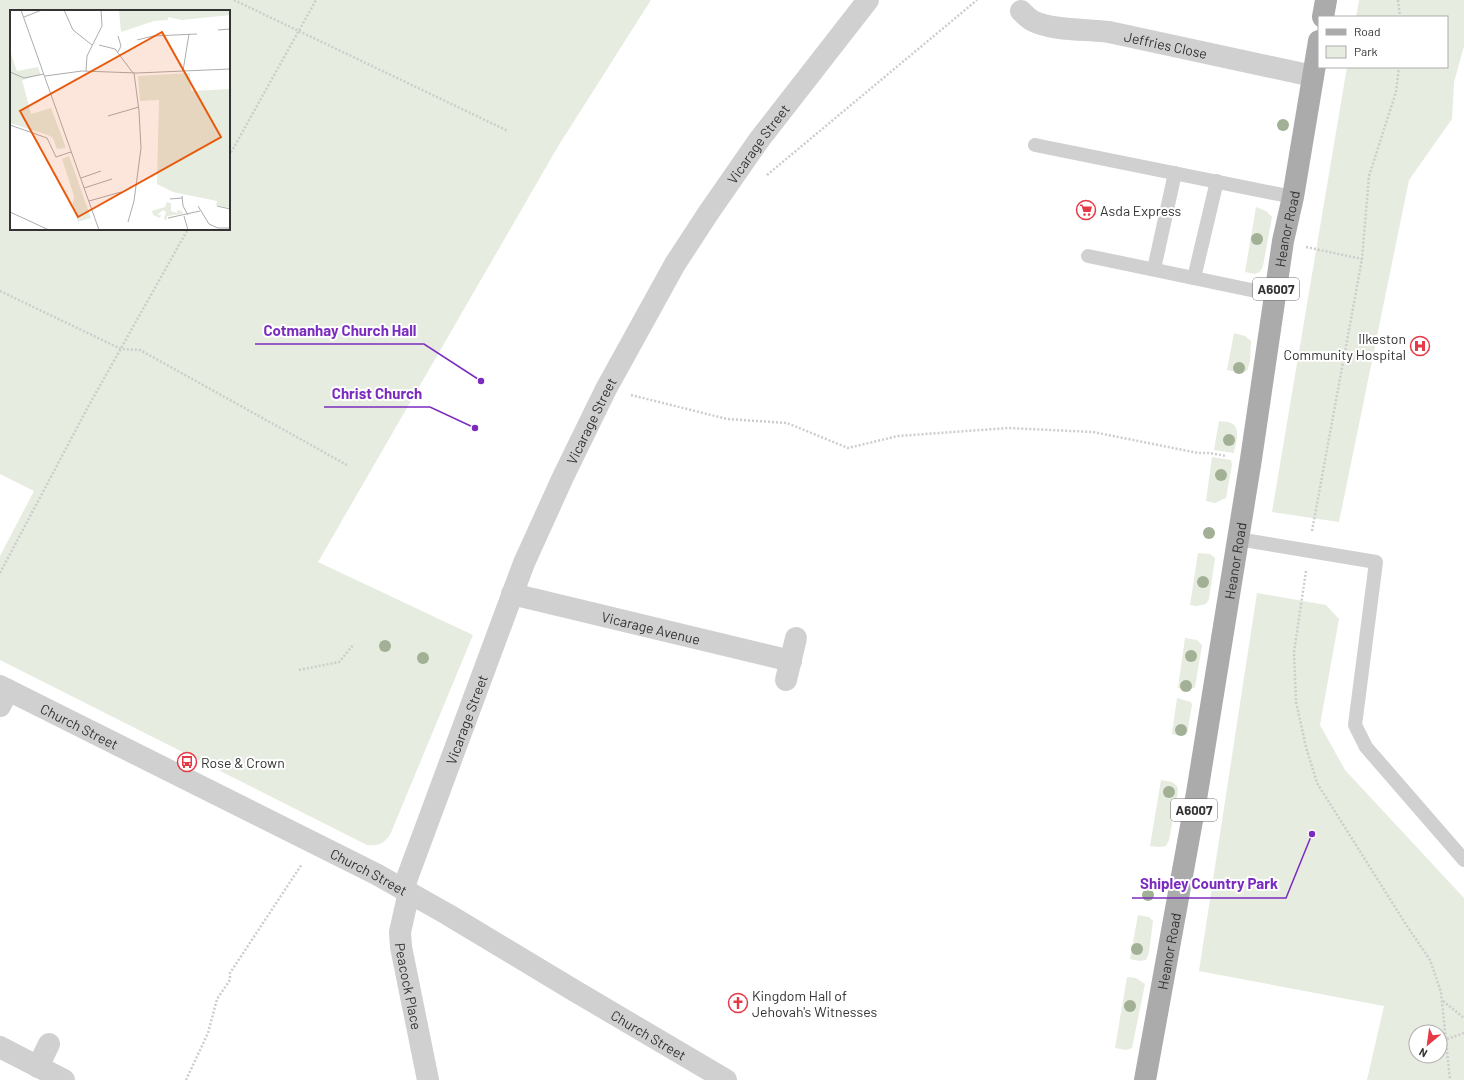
<svg xmlns="http://www.w3.org/2000/svg" width="1464" height="1080" font-family="Barlow,sans-serif">
<rect width="100%" height="100%" fill="#fff"/>
<g fill="#e6ecdf" fill-rule="evenodd">
<path d="M0,0H651L557,148L318,562L473,635L390,835C383,844 379,846 367,845L0,660V556L34,491L0,474ZM11,11H229V229H11Z"/>
<polygon points="1359,0 1464,0 1464,46 1454,82 1452,119 1409,180 1339,522 1272,512 1347,67 1447,67 1447,17 1356,17"/>
<path d="M1256,207L1266,211L1272,217L1263,266C1259,276 1254,274 1245,272Z"/>
<polygon points="1234,333 1245,336 1251,341 1250,362 1247,371 1241,373 1227,370"/>
<path d="M1219,421C1222,422 1228,421 1231,423C1242,428 1235,445 1234,453L1214,450Z"/>
<polygon points="1212,457 1231,460 1232,465 1226,498 1215,503 1206,501"/>
<polygon points="1198,553 1210,554 1215,558 1209,599 1206,604 1197,606 1190,605"/>
<path d="M1257,593L1326,605L1339,619L1320,725L1345,770L1464,898V1080H1367L1384,1006L1199,971ZM1416,1032H1440V1056H1416Z"/>
<polygon points="1185,638 1197,640 1202,645 1195,687 1188,691 1178,688"/>
<polygon points="1177,698 1191,702 1192,705 1187,734 1182,736 1172,734"/>
<polygon points="1161,780 1172,782 1177,786 1178,791 1169,840 1166,846 1160,847 1150,846"/>
<polygon points="1138,915 1149,917 1153,921 1149,952 1146,960 1139,961 1130,959"/>
<polygon points="1127,977 1136,978 1145,984 1132,1048 1126,1050 1115,1048"/>
</g>
<g fill="none" stroke-linecap="round" stroke-linejoin="round">
<g stroke="#cdcdcd" stroke-width="2.5" stroke-dasharray="2 2" stroke-linecap="butt">
<polyline points="234,0 508,131"/>
<polyline points="1398,0 1400,17"/>
<polyline points="229,156 316,0"/>
<polyline points="767,175 977,0"/>
<polyline points="1306,247 1362,259"/>
<polyline points="0,291 121,349 140,350 347,465"/>
<polyline points="631,395 727,419 787,423 848,448 898,436 1008,428 1093,432 1198,453 1209,453 1227,456"/>
<polyline points="1312,531 1362,259 1369,176 1396,92 1399,67"/>
<polyline points="1306,571 1294,652 1296,702 1306,747 1317,783 1405,923 1430,960 1441,992 1450,1080"/>
<polyline points="0,573 88,407 188,229"/>
<polyline points="299,670 339,662 354,644"/>
<polyline points="1443,1001 1464,1018"/>
<polyline points="1447,1039 1464,1033"/>
<polyline points="186,1080 208,1033 217,999 230,980 230,973 302,864"/>
</g>
<g stroke="#d0d0d0" stroke-width="14">
<polyline points="1035,145 1293,197"/>
<polyline points="1088,256 1275,295"/>
<polyline points="1154,269 1175,173"/>
<polyline points="1194,278 1217,181"/>
<polyline points="1238,539 1376,562 1355,725 1366,747 1464,860"/>
</g>
<g stroke="#d0d0d0" stroke-width="22">
<path id="s1" d="M1021,11C1025,15 1029,19 1033,21C1053,31 1088,29 1109,32L1313,76"/>
<path id="s2" d="M512,594L791,661"/>
<polyline points="786,680 796,638"/>
<polyline points="0,706 8,690"/>
<path id="s3" d="M403,889L524,563L563,477L606,389L675,264L709,212L759,140L868,0"/>
<path id="s4" d="M409,892L400,932L401,947L428,1080"/>
<polyline points="0,1047 64,1080"/>
<polyline points="38,1067 49,1044"/>
</g>
<path stroke="#d0d0d0" stroke-width="22" id="s5" d="M0,686L376,874L447,914L575,991L726,1080"/>
<g stroke="#ababab" stroke-width="22">
<polyline points="1323,17 1326,0"/>
<path id="s6" d="M1145,1080L1197,793L1251,459L1283,241L1293,197L1319,41"/>
</g>
</g>
<g fill="#a2b095">
<circle cx="1283" cy="125" r="6"/>
<circle cx="1257" cy="239" r="6"/>
<circle cx="1239" cy="368" r="6"/>
<circle cx="1229" cy="440" r="6"/>
<circle cx="1221" cy="475" r="6"/>
<circle cx="1209" cy="533" r="6"/>
<circle cx="1203" cy="582" r="6"/>
<circle cx="385" cy="646" r="6"/>
<circle cx="1191" cy="656" r="6"/>
<circle cx="423" cy="658" r="6"/>
<circle cx="1186" cy="686" r="6"/>
<circle cx="1181" cy="730" r="6"/>
<circle cx="1169" cy="792" r="6"/>
<circle cx="1148" cy="895" r="6"/>
<circle cx="1137" cy="949" r="6"/>
<circle cx="1130" cy="1006" r="6"/>
</g>
<defs>
<symbol id="supermarket-ring" viewBox="-11 -11 22 22"><circle r="9.5" fill="#fff" stroke="#e63946" stroke-width="1.5"/><path d="M-6-5.5h2.5l.6 2H6L4.5 2H-2.5L-4.4-4H-6ZM-1.5 3.2a1.3 1.3 0 1 0 .1 0ZM3 3.2a1.3 1.3 0 1 0 .1 0Z" fill="#e63946"/></symbol>
<symbol id="hospital-ring" viewBox="-11 -11 22 22"><circle r="9.5" fill="#fff" stroke="#e63946" stroke-width="1.5"/><path d="M-5-5h3v3.5h4V-5h3V5h-3V1.5h-4V5h-3Z" fill="#e63946"/></symbol>
<symbol id="bus-ring" viewBox="-11 -11 22 22"><circle r="9.5" fill="#fff" stroke="#e63946" stroke-width="1.5"/><path d="M-5-6H5V4H4V6H2V4H-2V6H-4V4H-5ZM-3.5-4V0h7V-4ZM-3.5 1.2v1.5H-2V1.2ZM2 1.2v1.5H3.5V1.2Z" fill="#e63946"/></symbol>
<symbol id="church-ring" viewBox="-11 -11 22 22"><circle r="9.5" fill="#fff" stroke="#e63946" stroke-width="1.5"/><path d="M-1.2-6h2.4v3.5h3.3v2.4h-3.3V6h-2.4V-.1h-3.3v-2.4h3.3Z" fill="#e63946"/></symbol>
</defs>
<g fill-rule="evenodd">
<use href="#supermarket-ring" x="1075" y="199" width="22" height="22"/>
<use href="#hospital-ring" x="1409" y="335" width="22" height="22"/>
<use href="#bus-ring" x="176" y="751" width="22" height="22"/>
<use href="#church-ring" x="727" y="992" width="22" height="22"/>
</g>
<g text-anchor="middle" dominant-baseline="central" stroke-width="4" stroke-linejoin="round" paint-order="stroke">
<g fill="#fff" stroke="#707070" stroke-width="1">
<rect x="1253" y="278" width="46" height="22" rx="3"/>
<rect x="1171" y="799" width="46" height="22" rx="3"/>
</g>
<g font-size="13" font-weight="bold" fill="#333">
<text x="1276" y="289">A6007</text>
<text x="1194" y="810">A6007</text>
</g>
<g font-size="14" fill="#333" stroke="#fff">
<text stroke="none"><textPath href="#s1" startOffset="151">Jeffries Close</textPath></text>
<text stroke="none"><textPath href="#s3" startOffset="829">Vicarage Street</textPath></text>
<text stroke="none"><textPath href="#s6" startOffset="863">Heanor Road</textPath></text>
<text stroke="none"><textPath href="#s3" startOffset="505">Vicarage Street</textPath></text>
<text stroke="none"><textPath href="#s6" startOffset="527">Heanor Road</textPath></text>
<text stroke="none"><textPath href="#s2" startOffset="143">Vicarage Avenue</textPath></text>
<text stroke="none"><textPath href="#s3" startOffset="181">Vicarage Street</textPath></text>
<text stroke="none"><textPath href="#s5" startOffset="89">Church Street</textPath></text>
<text stroke="none"><textPath href="#s5" startOffset="413">Church Street</textPath></text>
<text stroke="none"><textPath href="#s6" startOffset="131">Heanor Road</textPath></text>
<text stroke="none"><textPath href="#s4" startOffset="96">Peacock Place</textPath></text>
<text stroke="none"><textPath href="#s5" startOffset="737">Church Street</textPath></text>
</g>
<g font-size="14" fill="#333" stroke="#fff" text-anchor="start">
<text x="1100" y="210">Asda Express</text>
<text x="1406" y="338" text-anchor="end">Ilkeston<tspan x="1406" dy="16">Community Hospital</tspan></text>
<text x="201" y="762">Rose &amp; Crown</text>
<text x="752" y="995">Kingdom Hall of<tspan x="752" dy="16">Jehovah's Witnesses</tspan></text>
</g>
</g>
<g transform="translate(10 10)">
<rect width="220" height="220" fill="#fff"/>
<path d="M109,0H220V5L172,10L158,7V10L144,11L111,22ZM0,41L7,61L28,57L31,65L12,70L21,104L41,98L56,138L47,139L43,128L38,125L0,113ZM180,63L181,81L220,79V198L206,195L207,191L163,182L147,174L149,90L130,91L128,66ZM59,146L81,208L68,212L63,194L64,186L52,149ZM157,192L161,193V201L167,203L168,200L173,202L172,204L157,206V210L154,209L156,202L153,200L147,205H151L150,208L143,205L142,201L155,197Z" fill="#e6ecdf"/>
<path fill="none" stroke="#adadad" stroke-width="1" d="M11,0L89,220M54,0L63,20L82,35M14,7L32,0M208,20L220,19M108,26L111,36L108,42M127,30L143,26L187,24M89,35L105,39L123,63M76,61L77,46L92,16L91,0M173,61L179,24M0,62L14,68L34,64M35,66L72,61L127,63L220,59M98,106L129,97M0,115L37,128L46,147L61,142M71,168L91,161M74,178L102,169M172,186L173,196L178,205M160,189L172,188M79,191L111,182M188,196L199,214L208,218H220M207,196L220,199M0,202L39,220M174,206L178,220M158,208L190,201M118,212L124,191L131,138L129,101L124,63"/>
<path fill="#e8590c" fill-opacity="0.15" stroke="#e8590c" stroke-width="2" d="M152,22L211,127L68,207L10,101Z"/>
<rect width="220" height="220" fill="none" stroke="#333" stroke-width="2"/>
</g>
<path fill="none" stroke="#7b2cbf" stroke-width="1.5" d="M481 381L424 344H255M475 428L430 407H324M1312 834L1286 898H1132"/>
<g fill="#7b2cbf" stroke="#fff" stroke-width="1.5">
<circle cx="481" cy="381" r="4"/>
<circle cx="475" cy="428" r="4"/>
<circle cx="1312" cy="834" r="4"/>
</g>
<g font-size="15" text-anchor="middle" font-weight="bold" fill="#7b2cbf" stroke="#fff" stroke-width="4" stroke-linejoin="round" paint-order="stroke">
<text x="340" y="336">Cotmanhay Church Hall</text>
<text x="377" y="399">Christ Church</text>
<text x="1209" y="889">Shipley Country Park</text>
</g>
<rect x="1318" y="16" width="130" height="52" fill="#ffffff" stroke="#adadad"/>
<rect x="1326" y="29" width="20" height="6" fill="#ababab" stroke="#adadad"/>
<text x="1354" y="36" font-size="12" fill="#333333">Road</text>
<rect x="1326" y="46" width="20" height="12" fill="#e6ecdf" stroke="#adadad"/>
<text x="1354" y="56" font-size="12" fill="#333333">Park</text>
<g transform="translate(1428 1044) rotate(209)"><circle r="19" fill="#ffffff" stroke="#adadad"/>
<path d="M0-3L7 15L0 10L-7 15Z" fill="#e63946"/>
<text y="-6" font-size="11" font-weight="bold" text-anchor="middle" fill="#333333">N</text>
</g>
</svg>
